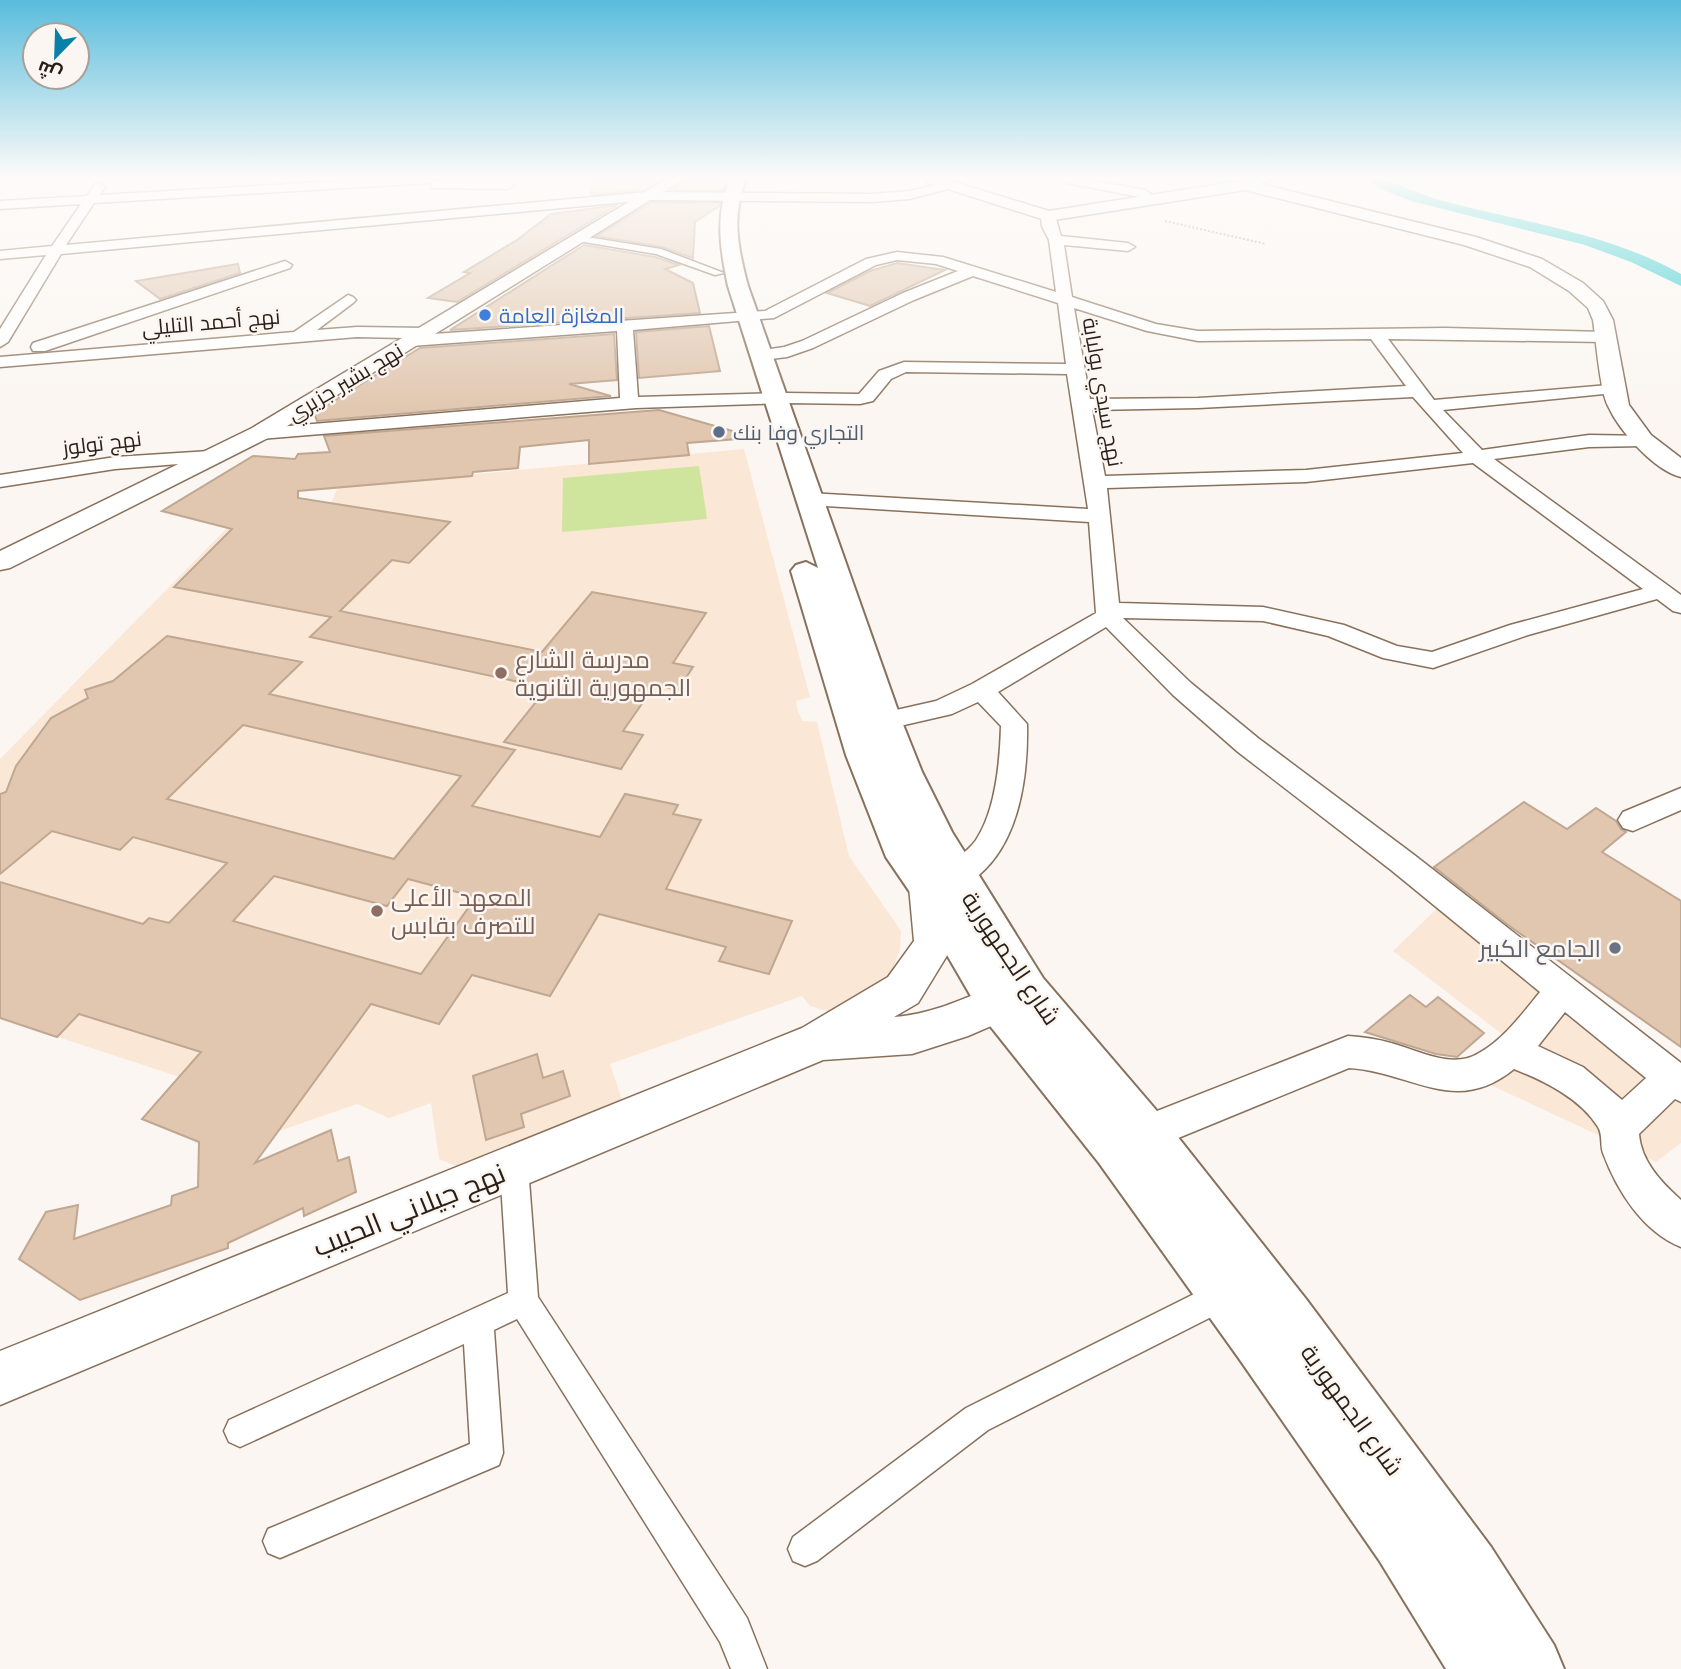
<svg xmlns="http://www.w3.org/2000/svg" width="1681" height="1669" font-family="Poppins,Cairo,sans-serif">
<rect width="100%" height="100%" fill="#fbf6f1"/>
<g fill="#fae7d6">
<polygon points="744,449 810,697 796,701 798,711 802,721 817,722 849,856 901,931 900,949 891,974 882,986 840,1010 827,1011 810,1006 802,996 610,1064 622,1100 459,1167 439,1159 431,1103 389,1118 357,1104 199,1159 200,1124 180,1077 0,1018 0,875 22,856 0,847 0,759 227,528 288,537 328,510 338,487"/>
<polygon points="1448,898 1681,1069 1681,1143 1656,1162 1467,1074 1502,1034 1393,951"/>
</g>
<polygon fill="#cfe49c" points="699,466 707,519 562,532 563,478"/>
<g fill="none" stroke-linecap="round" stroke-linejoin="round">
<path fill="#22c7cb" fill-rule="evenodd" d="M1365,179C1389,177 1413,192 1436,199C1519,222 1605,231 1681,274V286L1631,262L1585,245L1411,201L1381,189Z"/>
</g>
<g fill="#e1c7b0" stroke="#bfa791" stroke-width="2" fill-rule="evenodd">
<polygon points="592,179 663,179 644,190 591,195"/>
<polygon points="686,179 727,179 723,190 672,190"/>
<polygon points="651,203 720,203 719,206 695,222 693,258 662,247 597,236"/>
<polygon points="618,205 457,302 428,298 470,273 464,272 517,240 551,214"/>
<polygon points="584,245 655,257 679,265 665,269 693,283 700,313 450,330"/>
<polygon points="897,263 945,270 870,306 827,293 870,271"/>
<polygon points="238,264 240,273 160,299 136,281"/>
<polygon points="709,326 720,371 639,378 636,332"/>
<polygon points="614,334 617,380 569,384 611,396 317,421 314,413 420,348"/>
<polygon points="659,410 750,436 750,438 687,443 689,455 589,464 589,440 520,447 518,468 473,472 472,476 298,491 298,498 450,522 409,563 392,560 340,611 542,652 592,592 706,613 673,663 693,667 678,690 655,685 623,731 643,735 621,769 504,742 547,688 310,637 331,617 174,587 232,529 162,511 253,456 295,459 298,454 330,452 324,436"/>
<path d="M167,636L302,662L269,694L515,750L472,806L600,837L625,794L678,805L673,814L701,820L666,889L792,921L769,974L719,961L726,947L599,914L550,996L472,975L439,1024L371,1004L255,1163L331,1130L338,1161L349,1157L356,1192L304,1216L303,1208L228,1243V1248L80,1300L19,1259L46,1212L78,1205L74,1239L171,1205L172,1196L198,1187L199,1142L142,1119L201,1052L79,1014L57,1037L0,1018V882L143,924L149,918L169,923L227,863L133,837L120,850L52,831L0,874V794L6,792L16,766L51,718L88,698L85,690L113,681ZM243,725L461,776L394,859L167,799ZM274,876L387,906L408,879L476,897L421,974L233,921Z"/>
<polygon points="1524,802 1567,829 1596,808 1616,821 1621,829 1626,832 1602,852 1681,901 1681,1047 1508,925 1434,867"/>
<polygon points="1410,995 1426,1007 1438,997 1484,1033 1457,1057 1436,1054 1365,1032"/>
<polygon points="537,1054 543,1078 563,1071 570,1096 521,1114 524,1127 486,1140 473,1076"/>
</g>
<g fill="none" stroke-linecap="round" stroke-linejoin="round">
<defs>
<g id="pedestrian">
<polygon points="581,236 661,249 724,273 715,275 656,254 578,241 578,237"/>
<polygon points="514,1154 524,1158 528,1167 538,1297 747,1618 767,1669 731,1669 720,1642 517,1319 494,1330 503,1453 499,1465 280,1558 268,1553 263,1541 268,1529 470,1444 464,1344 240,1447 229,1442 224,1431 229,1420 508,1293 500,1167 504,1158"/>
<polygon points="1226,1278 1237,1282 1241,1293 1237,1304 988,1430 817,1561 805,1566 793,1561 788,1549 793,1537 966,1408"/>
</g>
<g id="minor">
<polygon points="376,179 435,179 429,183 94,203 66,245 648,192 872,194 909,191 953,182 959,186 909,199 872,202 648,200 61,254 8,342 0,347 0,329 46,255 0,259 0,251 52,246 81,204 0,209 0,201 87,196 95,184 99,183 105,187 100,195"/>
<polygon points="1061,179 1084,179 1145,190 1151,194 1145,198 1067,183"/>
<polygon points="1255,179 1273,179 1245,189 1239,185"/>
<polygon points="435,181 508,181 514,185 508,189 431,188 431,182"/>
<path d="M1048,212L1055,216L1061,236L1128,243L1135,247L1128,251L1064,245L1072,297L1156,324L1198,331L1445,328L1606,332L1614,337L1606,342L1388,339L1434,400L1620,384L1623,388L1620,392L1614,393L1443,410L1482,450L1589,435L1650,436L1653,440L1643,446L1589,447L1494,459L1681,595V613L1673,611L1657,599L1528,635L1433,668L1383,658L1328,636L1263,621L1123,618L1191,683L1258,738L1413,854L1681,1063V1102L1675,1099L1639,1134C1641,1161 1661,1182 1681,1200V1247C1643,1232 1617,1191 1603,1153C1600,1145 1603,1135 1598,1127C1580,1098 1544,1081 1514,1069C1455,1117 1413,1072 1349,1068L1132,1157L1119,1152L1113,1139L1119,1126L1348,1036C1363,1037 1377,1039 1391,1043C1418,1050 1452,1070 1479,1053C1504,1039 1522,1014 1540,992L1391,870L1238,752L1173,695L1106,627L998,692L1027,724C1028,775 1020,840 979,875C968,884 961,889 946,884L942,876C950,861 966,854 976,840C996,810 1000,761 1001,726L978,702L952,714L861,735L852,732L848,726L852,720L936,701L972,684L1096,613L1089,522L809,505L802,503L799,499L802,495L809,493L1088,509L1067,374L906,372L891,379L873,401L860,404L786,403L636,408L260,439L253,437L251,433L253,429L620,398L617,331L411,346L405,344L403,341L405,338L357,337L0,367V357L294,332L348,295L353,297L356,300L353,303L317,330L357,327L426,328L432,330L433,334L765,311L866,259L897,252L943,257L1056,292L1049,240L1042,226L1041,216ZM897,260L936,264L958,271L903,293L802,341L784,347L756,351L754,355L762,360L787,357L813,348L914,300L973,276L1058,303L1066,364L904,362L879,371L859,394L786,393L638,397L633,330L774,318L876,265ZM1074,308L1147,331L1198,341L1371,339L1406,386L1198,398L1090,399ZM1413,397L1463,453L1306,470L1105,476L1092,410L1198,408ZM1473,463L1643,589L1510,625L1432,652L1397,646L1344,625L1263,607L1119,603L1107,488L1306,482ZM1565,1012L1646,1078L1622,1100L1583,1067L1538,1046Z"/>
<polygon points="285,261 292,265 290,268 45,351 33,351 31,347 33,343"/>
<polygon points="210,451 220,457 217,461 115,469 0,487 0,475 115,457"/>
<polygon points="1681,788 1681,810 1633,831 1623,828 1618,820 1623,812"/>
</g>
<g id="tertiary">
<polygon points="667,179 684,179 268,438 10,568 0,570 0,551 252,428"/>
<path d="M924,179H945L1049,211L1245,180L1476,237L1542,259L1583,283L1603,301L1613,320L1629,405L1651,435L1681,458V477C1655,471 1619,431 1608,406C1600,391 1596,340 1593,320L1588,308L1569,291L1530,267L1464,245L1245,190L1048,221L926,182Z"/>
<path d="M932,871L946,875L951,886L948,892L954,944L918,1003L894,1017C941,1014 982,989 1025,974L1040,979L1046,992L1040,1005L968,1036L912,1054L823,1060L0,1405V1351L802,1028L888,977L914,941L909,887L914,876Z"/>
</g>
<path id="secondary" d="M730,179H746C731,216 738,249 748,286L902,722L922,772L952,832L1043,978L1162,1117L1306,1299L1491,1547L1554,1645L1564,1669H1446L1379,1560L1238,1357L1099,1163L983,1017L914,898L886,857L846,755L791,571L796,565L806,562L818,568L728,286C720,248 715,215 730,179Z"/>
</defs>
<use href="#pedestrian" stroke="#88715c" stroke-width="3"/>
<use href="#minor" stroke="#88715c" stroke-width="3"/>
<use href="#tertiary" stroke="#88715c" stroke-width="3"/>
<use href="#secondary" stroke="#88715c" stroke-width="4"/>
<polyline stroke="#9c958e" stroke-width="2" stroke-dasharray="2 2" stroke-linecap="butt" points="1165,221 1266,244"/>
<use href="#pedestrian" fill="#fff" fill-rule="evenodd"/>
<use href="#minor" fill="#fff" fill-rule="evenodd"/>
<use href="#tertiary" fill="#fff" fill-rule="evenodd"/>
<use href="#secondary" fill="#fff" fill-rule="evenodd"/>
</g>
<linearGradient id="sky" x2="0" y2="1"><stop stop-color="#59bcdc"/><stop offset="0.43" stop-color="#fdfbf9"/><stop offset="1" stop-color="#fdfbf9" stop-opacity="0"/></linearGradient>
<rect width="1681" height="412" fill="url(#sky)"/>
<circle fill="#3f7fe0" stroke="#fbf6f1" stroke-width="2.5" cx="485" cy="315" r="7"/>
<circle fill="#5c6f8a" stroke="#fbf6f1" stroke-width="2.5" cx="719" cy="432" r="7"/>
<g fill="#8d6e63" stroke="#fbf6f1" stroke-width="2.5">
<circle cx="501" cy="673" r="7"/>
<circle cx="377" cy="911" r="7"/>
</g>
<circle fill="#6b7280" stroke="#fbf6f1" stroke-width="2.5" cx="1615" cy="948" r="7"/>
<g text-anchor="middle" dominant-baseline="central" stroke-width="5" stroke-linejoin="round" paint-order="stroke">
<g font-size="21" fill="#366cbe" stroke="#fbf6f1" text-anchor="start">
<text x="499" y="315">المغازة العامة</text>
</g>
<g font-size="21" fill="#291f17" stroke="#fbf6f1">
<text transform="translate(211 322) rotate(-5)">نهج أحمد التليلي</text>
<text transform="translate(345 382) rotate(-31)">نهج بشير جزيري</text>
<text transform="translate(1103 392) rotate(80)">نهج سيدي بولبابة</text>
<text transform="translate(102 443) rotate(-7)">نهج تولوز</text>
</g>
<g font-size="21" fill="#4e5e75" stroke="#fbf6f1" text-anchor="start">
<text x="733" y="432">التجاري وفا بنك</text>
</g>
<g font-size="24" fill="#785e54" stroke="#fbf6f1" text-anchor="start">
<text x="515" y="659">مدرسة الشارع<tspan x="515" dy="28">الجمهورية الثانوية</tspan></text>
<text x="391" y="897">المعهد الأعلى<tspan x="391" dy="28">للتصرف بقابس</tspan></text>
</g>
<g font-size="24" fill="#5b616d" stroke="#fbf6f1" text-anchor="end">
<text x="1601" y="948">الجامع الكبير</text>
</g>
<g font-size="24" fill="#291f17" stroke="#fbf6f1">
<text transform="translate(1011 958) rotate(56)">شارع الجمهورية</text>
<text transform="translate(1352 1410) rotate(54)">شارع الجمهورية</text>
</g>
<g font-size="28" fill="#291f17" stroke="#fbf6f1">
<text transform="translate(409 1210) rotate(-22)">نهج جيلاني الحبيب</text>
</g>
</g>
<g transform="translate(56 56) rotate(203)"><circle r="33" fill="#fbf6f1" stroke="#a7a09a" stroke-width="2"/>
<path d="M0-5L12 26L0 18L-12 26Z" fill="#0980a7"/>
<text y="-10" font-size="19" font-weight="bold" text-anchor="middle" fill="#291f17">ش</text>
</g>
</svg>
